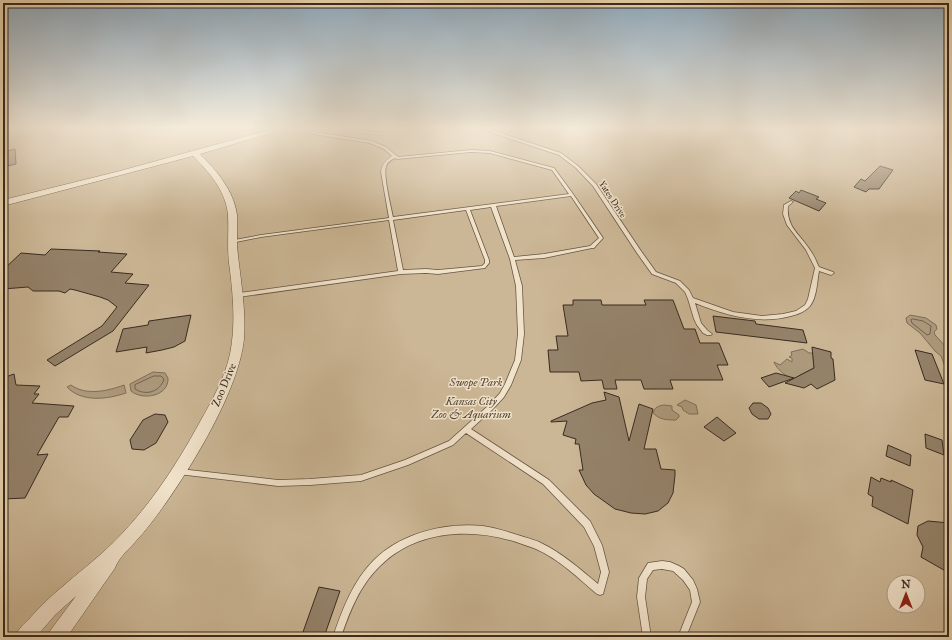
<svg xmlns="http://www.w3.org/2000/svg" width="952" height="640" font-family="'IM FELL Great Primer',serif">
<rect width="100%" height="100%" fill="#e9d3ad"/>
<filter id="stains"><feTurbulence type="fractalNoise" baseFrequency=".005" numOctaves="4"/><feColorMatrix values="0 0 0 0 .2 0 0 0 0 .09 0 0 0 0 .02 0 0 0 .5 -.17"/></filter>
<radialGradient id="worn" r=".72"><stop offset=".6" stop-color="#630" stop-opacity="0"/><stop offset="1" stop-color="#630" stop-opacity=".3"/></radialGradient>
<path fill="#cbb695" stroke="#82705b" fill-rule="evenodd" d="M3,127H949V637H3ZM894,582H918V606H894Z"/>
<g fill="#ad9a7d" stroke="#7e6e58">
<polygon points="910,315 926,318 936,325 937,329 934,332 935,335 949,350 949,377 941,356 935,351 920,333 907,323 906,318"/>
<path d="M803,349L809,353H813L814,368L800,375L803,377C792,382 778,372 774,362L780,365L787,359L792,362V358L789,357L792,355L791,352Z"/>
<path d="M153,372L165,373L168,378C169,396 143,401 131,391L130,384Z"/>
<path d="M71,385C86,396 108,391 124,385L126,393C108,399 82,403 67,387Z"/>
<polygon points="685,400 696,405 698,414 689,414 683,410 682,407 677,405"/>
<path d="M664,405L672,406V410L679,415V417L676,420C667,420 660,420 653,413C655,407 658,406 664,405Z"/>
</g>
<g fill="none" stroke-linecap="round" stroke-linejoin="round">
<g stroke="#72624f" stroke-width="1">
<polygon points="913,319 923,321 931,326 930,334 927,335 912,323 911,320"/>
<path d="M154,376H161L164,379C160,392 146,396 135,389V385Z"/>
</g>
</g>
<g fill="#94826a" stroke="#382b21">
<polygon points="15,149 16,164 3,167 3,152"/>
<polygon points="880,166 893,170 879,189 869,189 866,192 854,187 861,179 865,181"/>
<polygon points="801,190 819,197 816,199 826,203 819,211 789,198 796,191 799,193"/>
<polygon points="51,249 100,251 98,252 127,254 111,272 133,274 125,283 149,285 113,331 55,366 47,360 102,326 117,307 108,300 100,297 75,290 70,289 65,293 59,291 33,291 28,287 3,289 3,270 21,253 45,255"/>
<polygon points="573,300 601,300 602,305 646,305 644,300 673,300 684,329 695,329 700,343 719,343 728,365 717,365 723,380 670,380 673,389 644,389 641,380 615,380 617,389 604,389 602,380 581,381 579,372 550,372 548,350 558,350 556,336 568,336 563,305 573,305"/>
<polygon points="191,315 185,341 174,347 162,350 146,353 147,347 116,352 123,329 148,325 149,321"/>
<polygon points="713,316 755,321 756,324 803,330 807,343 716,332"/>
<polygon points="812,347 831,352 831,358 833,359 835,380 817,389 811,384 804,388 785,383 814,368"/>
<polygon points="915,350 932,354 944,384 925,380"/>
<polygon points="776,373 794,378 769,387 761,378"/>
<polygon points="14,374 16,385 40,386 34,394 39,394 32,403 74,406 68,417 59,417 37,455 48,454 25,498 3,499 3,378"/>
<polygon points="604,392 619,397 629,441 639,404 653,409 644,449 656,449 661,469 675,470 675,475 673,493 668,503 658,511 645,514 631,513 615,509 594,494 586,485 579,470 583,470 579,444 575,444 576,439 563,435 567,421 551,422 551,421 592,403 606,400"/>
<polygon points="753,403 761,403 768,408 771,414 768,419 759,419 752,414 749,408"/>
<polygon points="155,414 165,415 168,422 156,443 144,450 132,449 130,440 143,420"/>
<polygon points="717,417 736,433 724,441 704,427"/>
<polygon points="925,434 942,440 944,455 926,448"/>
<polygon points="888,445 911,455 910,466 886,456"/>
<polygon points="871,477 880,482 881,478 891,482 891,480 913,490 908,524 872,506 873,497 868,494"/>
<polygon points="928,521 949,523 949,573 921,557 923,547 917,535 918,526"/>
<polygon points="319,587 340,591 324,637 303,632"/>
</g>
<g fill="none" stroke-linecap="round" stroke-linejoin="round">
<defs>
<g id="lane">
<path d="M299,127H304L308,131L372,141L386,147L398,157L471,150L490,151L554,168L573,194L603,238L594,248H592L544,258L515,260L522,286L524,334L521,360L511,385L504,397L493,409L471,429L549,480L590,521L602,545L609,572L603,594L600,595L597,594C578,578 559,559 536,549C532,547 527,546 522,544C475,527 417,529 380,566C360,585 350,611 341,637H333C342,610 353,581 374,560C401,533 446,522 483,526C497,528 511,533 524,537C530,539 536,540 541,543C562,553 580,569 598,584L601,572L594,546L584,527L543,484L466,433L453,445L408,465L361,481L310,485L278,486L178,474L176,472L178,470L180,469L278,480L310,479L361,475L405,460L449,441L489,405L500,393L505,384L515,360L518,334L516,286L510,259L491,207L470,210L489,260V263L485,268L438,274L426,273L401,274L239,297L237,296L236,295L239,293L398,271L389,220L261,237L231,243H229V241L261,235L389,218L381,172C382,164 386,160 392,156L384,149L370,143L307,133ZM471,152L490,153L552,170L569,194L393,217C391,207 383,175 386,167C387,162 391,160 395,158L397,159ZM571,196L599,238L590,246L544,254L514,257L496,206ZM466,210L485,260V263L482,266L438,270L426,269L403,270L393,220Z"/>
<polygon points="341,127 349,127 359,130 382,133 384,134 382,135 359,132"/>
<path d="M475,127H482L561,153L578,166L596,184L641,251L656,272L680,281L689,290L693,298L733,312L762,316L783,314L796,311L805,305L808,299L815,268L806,250L787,225L783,214L784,205L791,201L793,202L788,206C786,227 800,234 810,250C814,255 816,261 819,267L833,272L834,273L831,275L819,271C817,282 817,297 810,306C805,312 798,314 791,316C758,325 725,315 695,303L701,323L707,330L712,334L711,335H707L703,333L697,325L694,319L688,299L685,292L676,283L652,274L637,253L593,186L576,168L559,155Z"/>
<polygon points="662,561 670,562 679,566 684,569 693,580 697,589 700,602 686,637 678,637 692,602 690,590 683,580 673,571 662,569 653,570 647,579 645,597 651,637 643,637 637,597 639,578 648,563"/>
</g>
<path id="street" d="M280,127H292L200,154C217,171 234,191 237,215C238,228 236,242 238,255C241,283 246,310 244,339C239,389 193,465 163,507C155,518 146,530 137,540C129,549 119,557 115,568L67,637H47L50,631L76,596L55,615L36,637H15C18,629 24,624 30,618C51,594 76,576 100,555C142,518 174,470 201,420C213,399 225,377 230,354C236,324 233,293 229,263C227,247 229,231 228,215C226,191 209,172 193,156L3,206V200L120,171Z"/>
</defs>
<use href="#lane" stroke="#645544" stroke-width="1.5"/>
<use href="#street" stroke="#645544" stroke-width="1"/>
<use href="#lane" fill="#f1e2ca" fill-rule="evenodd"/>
<use href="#street" fill="#f1e2ca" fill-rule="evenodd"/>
</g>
<linearGradient id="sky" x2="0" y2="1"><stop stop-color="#90aabd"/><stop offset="0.59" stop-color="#f5ebda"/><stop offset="1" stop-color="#f5ebda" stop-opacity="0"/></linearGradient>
<rect width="952" height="217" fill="url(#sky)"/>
<g text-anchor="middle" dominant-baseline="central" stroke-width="3" stroke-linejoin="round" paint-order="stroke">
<g font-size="9" fill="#382b21" stroke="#f1e2ca">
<text transform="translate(613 199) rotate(57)">Yates Drive</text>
</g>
<g font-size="11" font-style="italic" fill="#554738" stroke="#f1e2ca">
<text x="476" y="382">Swope Park</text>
<text x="471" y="401">Kansas City<tspan x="471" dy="13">Zoo &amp; Aquarium</tspan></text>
</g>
<g font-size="11" fill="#382b21" stroke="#f1e2ca">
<text transform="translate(224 385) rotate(-67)">Zoo Drive</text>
</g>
</g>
<rect width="952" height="640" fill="none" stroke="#e9d3ad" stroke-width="16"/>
<rect x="4" y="4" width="944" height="632" fill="none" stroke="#382b21" stroke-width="2"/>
<rect x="8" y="8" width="936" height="624" fill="none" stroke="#382b21"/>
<g transform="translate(906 594)"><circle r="19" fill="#f1e2ca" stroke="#a79986"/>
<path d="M0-3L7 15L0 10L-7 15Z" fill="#8f2418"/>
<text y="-6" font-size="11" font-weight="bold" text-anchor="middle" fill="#382b21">N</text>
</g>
<rect width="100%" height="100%" filter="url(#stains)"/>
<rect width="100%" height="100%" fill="url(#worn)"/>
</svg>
